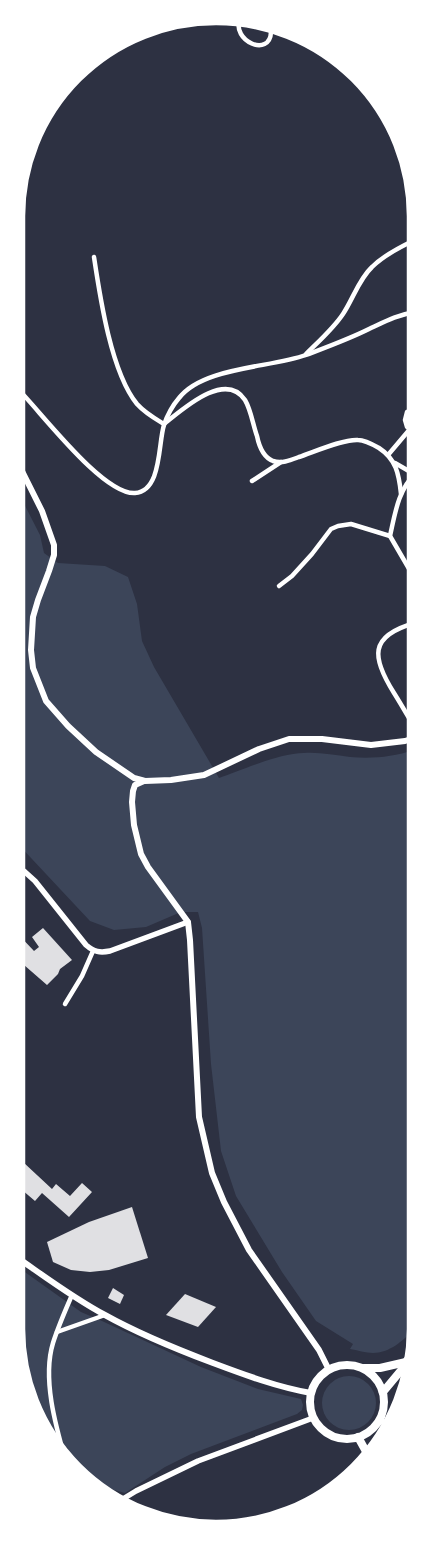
<svg xmlns="http://www.w3.org/2000/svg" width="432" height="1545" font-family="Ubuntu,sans-serif">
<rect width="100%" height="100%" fill="#2d3142"/>
<g fill="#3c4559">
<path d="M18,492L40,535L44,553L58,563L105,566L128,577L137,604L142,641L154,667L219,778C243,770 279,753 304,753C319,752 334,755 350,757C372,759 393,757 414,750L413,1330C403,1341 389,1353 373,1353C366,1353 357,1350 350,1349L353,1344L316,1321L282,1272L236,1196L221,1151L211,1064L202,928L198,912H181L146,927L114,930L90,921L17,843Z"/>
<polygon points="15,1265 81,1312 102,1321 201,1367 258,1389 301,1399 303,1405 302,1410 297,1414 191,1454 165,1467 125,1493 96,1485 77,1471 67,1447 57,1449 30,1406 15,1329"/>
<circle cx="349" cy="1403" r="27"/>
</g>
<g fill="#e0e0e3">
<polygon points="43,928 72,960 60,969 58,974 47,985 16,958 16,932 34,951 39,947 32,937"/>
<polygon points="23,1162 52,1189 56,1184 70,1196 82,1183 92,1192 69,1217 42,1193 35,1201 15,1184 16,1170"/>
<polygon points="132,1207 148,1258 109,1270 90,1272 71,1270 53,1262 47,1242 89,1222"/>
<polygon points="113,1288 124,1295 120,1304 108,1298"/>
<polygon points="185,1294 216,1307 198,1327 166,1315"/>
</g>
<g fill="none" stroke-linecap="round" stroke-linejoin="round">
<polyline stroke="#fff" stroke-width="2.5" points="407,1362 413,1364"/>
<g stroke="#fff" stroke-width="4.5">
<path d="M240,19C231,41 270,58 271,32L267,26"/>
<path d="M94,257C100,297 111,372 137,404C145,413 154,418 164,424C182,410 225,370 245,400C251,410 253,425 257,436C259,446 263,457 273,461C282,464 291,460 299,457C314,452 343,439 358,440C365,440 372,444 379,448C396,459 399,474 401,494"/>
<path d="M306,354C319,341 333,329 343,314C353,299 359,279 372,267C384,255 400,247 415,240"/>
<path d="M18,389C41,412 103,495 135,493C162,491 158,443 164,425C167,416 173,405 179,398C203,367 269,368 306,355C327,347 349,339 369,329C386,321 397,315 415,312"/>
<polyline points="415,431 407,427 405,420 407,412 415,408"/>
<polyline points="388,455 410,429"/>
<polyline points="395,463 414,474"/>
<polyline points="252,481 281,462"/>
<path d="M415,579L390,536C395,514 398,490 415,474"/>
<polyline points="279,586 292,576 312,554 331,529 338,526 351,524 390,536"/>
<path d="M414,726C407,715 401,704 394,693C372,658 368,636 415,623"/>
<polyline points="65,1004 82,976 93,951"/>
<polyline points="57,1332 105,1315"/>
<path d="M66,1462C56,1427 42,1379 53,1343C58,1327 65,1311 72,1295"/>
</g>
<g stroke="#fff" stroke-width="5.5">
<path d="M17,866L25,872L35,881L86,945C94,952 100,953 110,951L188,922"/>
<polyline points="380,1419 390,1429"/>
<polyline points="118,1502 136,1491 198,1461 313,1418"/>
</g>
<g stroke="#fff" stroke-width="6">
<polyline points="18,463 42,511 54,545 54,555 49,571 38,600 33,617 31,650 33,668 46,701 68,726 96,752 134,778 145,781 171,780 204,775 259,749 289,739 322,739 371,745 405,741 414,738"/>
<polyline points="144,781 135,785 133,791 132,802 134,825 141,854 148,867 188,922 190,940 199,1117 212,1173 224,1202 249,1250 319,1350 329,1370"/>
<path d="M15,1256C44,1276 73,1298 105,1315C139,1334 176,1349 213,1363C245,1375 277,1387 311,1393"/>
</g>
<g stroke="#fff" stroke-width="8">
<circle cx="347" cy="1402" r="37"/>
<polyline points="364,1368 380,1368 406,1362"/>
<polyline points="383,1392 403,1368 406,1362 413,1352"/>
<polyline points="358,1437 368,1455"/>
</g>
</g>
<path d="M0 0H432V1545H0ZM216 24H216A192 192 0 0 1 408 216V1329A192 192 0 0 1 216 1521H216A192 192 0 0 1 24 1329V216A192 192 0 0 1 216 24Z" fill="#fff" fill-rule="evenodd"/>
<path fill="none" stroke="#fff" stroke-width="2.5" d="M216 24H216A192 192 0 0 1 408 216V1329A192 192 0 0 1 216 1521H216A192 192 0 0 1 24 1329V216A192 192 0 0 1 216 24Z"/>
</svg>
